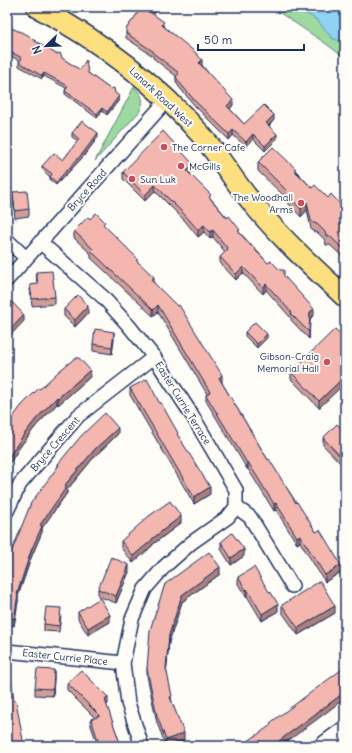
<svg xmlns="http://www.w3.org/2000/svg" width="352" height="753" font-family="Delius,sans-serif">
<rect width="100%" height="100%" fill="#fdfcf7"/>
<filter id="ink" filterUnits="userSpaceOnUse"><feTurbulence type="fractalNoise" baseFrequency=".025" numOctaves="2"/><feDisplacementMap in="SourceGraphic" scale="8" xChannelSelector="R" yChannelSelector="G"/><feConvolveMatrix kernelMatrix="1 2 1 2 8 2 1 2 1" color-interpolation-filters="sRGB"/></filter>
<g filter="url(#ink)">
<g fill="#9dd9a0" stroke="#5c847f">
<polygon points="271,7 345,7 345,58 325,43"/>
<path d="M134,87C143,95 145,102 139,112L95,161Z"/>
</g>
<polygon fill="#91d2f2" stroke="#6291b7" points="295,7 345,7 345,43 332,38 317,20"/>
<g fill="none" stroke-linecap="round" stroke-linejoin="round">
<defs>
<g id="minor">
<polyline points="7,240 26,258"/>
<polyline points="40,242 103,297 129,326 154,357 192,415 236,490 236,507 250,517 292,586"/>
<polyline points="7,280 167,100"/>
<polyline points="7,511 20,484 78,416 154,357"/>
<polyline points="7,651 123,663"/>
<polyline points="142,746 128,703 123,663 132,619 145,589 164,567 191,543 228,517 236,507"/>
</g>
<polyline id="tertiary" points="322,746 345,729"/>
<path id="primary" d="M37,7C99,40 157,84 203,137C220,157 233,180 250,200C278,236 312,266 345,297"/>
</defs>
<use href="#minor" stroke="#1b2f5e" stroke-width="16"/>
<use href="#tertiary" stroke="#1b2f5e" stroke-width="19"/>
<use href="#primary" stroke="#1b2f5e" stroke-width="23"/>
<use href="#minor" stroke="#fdfcf7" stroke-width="13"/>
<use href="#tertiary" stroke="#fdfcf7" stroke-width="16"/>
<use href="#primary" stroke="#fce080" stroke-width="20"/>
</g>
<g fill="#d19d97" stroke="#1b2f5e">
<polygon points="137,7 154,7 155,13 153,14 164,26 202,65 233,105 230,109 244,124 274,120 269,126 277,139 265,151 253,139 246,147 233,135 229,140 195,106 179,87 176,82 176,76 153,58 153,56 126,38 126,29 138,13 137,12"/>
<polygon points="7,26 32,39 80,70 88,73 115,93 119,100 107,115 102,111 97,118 65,94 65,91 66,88 44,76 42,79 19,66 19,62 20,61 7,54"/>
<polygon points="72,133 98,137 83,157 56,185 50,180 50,177 42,169 42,166 63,160 78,141 72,137"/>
<polygon points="258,162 296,171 312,188 345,210 345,259 330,245 326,245 325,240 317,232 314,232 311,229 307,210 301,217 286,201 286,198 258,171"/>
<polygon points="193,171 190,174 240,233 268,263 284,276 314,315 310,319 309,339 291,320 291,318 266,290 263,294 243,273 236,280 220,263 220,257 225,252 213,237 210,239 204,232 198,237 185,221 155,191 145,201 123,179 123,172"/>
<polygon points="13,192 29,209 29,216 15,218 13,199"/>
<polygon points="90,219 105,226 138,262 154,283 222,382 222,383 268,460 316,532 341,572 325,582 300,542 297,544 276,510 274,511 248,469 247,469 206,401 206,395 207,394 158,312 153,316 91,258 91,254 74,238 74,231"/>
<polygon points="36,272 55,297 55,304 32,306 30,291 30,285 37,284"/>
<polygon points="64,309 88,313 75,327 64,316"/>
<polygon points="245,332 267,338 257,348 245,336"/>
<polygon points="345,338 319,408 291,379 291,372"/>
<polygon points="114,339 112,354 93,351 93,344"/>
<polygon points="90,377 58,405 57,404 36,426 22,444 7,467 7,425 40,389"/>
<polygon points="130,388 160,404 178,436 210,494 194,504 130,395"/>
<polygon points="345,432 345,468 323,445 323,438"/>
<polygon points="118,434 95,456 67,490 67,493 42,528 42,532 31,558 18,596 18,601 14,626 7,625 7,563 58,466 58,464"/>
<polygon points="181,523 152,545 152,546 133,563 121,548 121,541"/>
<polygon points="221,542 244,556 231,565 221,549"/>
<polygon points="129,572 116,603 98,596 98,589"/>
<polygon points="220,574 182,602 169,642 166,670 172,702 184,740 166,746 157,723 147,676 147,669 165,584"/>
<polygon points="238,577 278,611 262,621 247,596 246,597 238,584"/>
<polygon points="282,605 335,613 298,635 282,612"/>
<polygon points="78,612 110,622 88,635 78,619"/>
<polygon points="61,615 59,632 44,631 44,624"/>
<polygon points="54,677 53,696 35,695 35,688"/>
<polygon points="67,683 108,704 106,705 121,746 98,746 91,726 91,719 95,718 67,690"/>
</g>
<g fill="#aa807b" stroke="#1b2f5e">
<polygon points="155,7 155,13 150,17 150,12"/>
<polygon points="202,60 202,65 199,68 199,63"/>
<polygon points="44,73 44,76 42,79 42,76"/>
<polygon points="119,96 119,100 107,115 107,112"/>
<polygon points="233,100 233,105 227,112 227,106"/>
<polygon points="102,108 102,111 97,118 97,114"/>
<polygon points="274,115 274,120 266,128 266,123"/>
<polygon points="233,130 233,135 229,140 229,134"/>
<polygon points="98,133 98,137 83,157 56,185 56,182"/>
<polygon points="253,134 253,139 246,147 246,142"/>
<polygon points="277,134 277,139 265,151 265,146"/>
<polygon points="193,164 193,171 187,177 187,171"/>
<polygon points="10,177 10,182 7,186 7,180"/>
<polygon points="155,185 155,191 145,201 145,195"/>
<polygon points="307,202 307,210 301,217 301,209"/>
<polygon points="204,225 204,232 198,237 198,230"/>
<polygon points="213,230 213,237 210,239 210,232"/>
<polygon points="243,267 243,273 236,280 236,274"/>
<polygon points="154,277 154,284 151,280"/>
<polygon points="266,284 266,290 263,294 263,287"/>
<polygon points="158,305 158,312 153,316 153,310"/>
<polygon points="88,306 88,313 75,327 75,320"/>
<polygon points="314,309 314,315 310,319 309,339 310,312"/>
<polygon points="24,315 24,321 7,339 7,333"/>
<polygon points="114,332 114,339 112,354 112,347"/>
<polygon points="267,334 267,338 257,348 257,344"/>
<polygon points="90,370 90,377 58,405 58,398"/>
<polygon points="222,375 222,382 219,384 219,378"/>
<polygon points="345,376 345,383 319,408 319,401"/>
<polygon points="57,397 57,404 36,426 22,444 7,467 7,460 22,437 36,419"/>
<polygon points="118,428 118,434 95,456 67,490 67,493 42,528 42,532 31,558 18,596 18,601 14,626 14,619 17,594 40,525 65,485 95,449"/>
<polygon points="248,462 248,469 247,469 247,463"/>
<polygon points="210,487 210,494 194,504 194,497"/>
<polygon points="276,503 276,510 274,511 274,504"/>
<polygon points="181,516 181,523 152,545 152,546 133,563 133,556 152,539"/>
<polygon points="300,535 300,542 297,544 297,537"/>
<polygon points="244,549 244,556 231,565 231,558"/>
<polygon points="129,565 129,572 116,603 116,596"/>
<polygon points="341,565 341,572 325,582 325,575"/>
<polygon points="220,567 220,574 182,602 169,642 166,675 169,635 182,595"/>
<polygon points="247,589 247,596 246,597 246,590"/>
<polygon points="278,604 278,611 262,621 262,614"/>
<polygon points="335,606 335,613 298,635 298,628"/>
<polygon points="110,615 110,622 88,635 88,628"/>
<polygon points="54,670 54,677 53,696 53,689"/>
<polygon points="345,692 345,698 327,712 281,746 272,746"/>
<polygon points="108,697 108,704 105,707 105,700"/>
<polygon points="184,733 184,740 166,746 166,740"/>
</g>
<g fill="#f3b7b0" stroke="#1b2f5e">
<polygon points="137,7 155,7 150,12 164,22 162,25 195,52 202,60 199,63 233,100 227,106 244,124 264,105 274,115 266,123 277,134 265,146 253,134 246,142 233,130 229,134 195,101 179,82 176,77 179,73 153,53 154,52 126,33 128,31 126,29 140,10"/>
<polygon points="7,26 11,28 28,35 32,39 56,54 60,53 62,58 80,70 86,60 88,73 110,89 114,88 115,93 119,96 107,112 102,108 97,114 65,91 68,86 44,73 42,76 19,62 22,58 7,50"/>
<polygon points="82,121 98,133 83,153 56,182 50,177 52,174 42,166 54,153 63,160 79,139 72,133"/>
<polygon points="163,131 193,164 187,171 211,195 209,197 227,218 229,216 240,230 238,231 251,246 253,246 257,252 268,263 271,261 280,270 284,270 284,276 314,309 310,312 309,332 291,314 292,313 266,284 263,287 243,267 236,274 220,257 228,249 213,230 210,232 204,225 198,230 185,215 155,185 145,195 123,172"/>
<polygon points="273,147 296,169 294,170 312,188 315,185 328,198 331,194 342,206 342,207 345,210 345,216 344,216 345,217 345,251 330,236 326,236 325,232 317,224 314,223 311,221 307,202 301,209 286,193 287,191 258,162"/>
<polygon points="7,174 10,177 7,180"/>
<polygon points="27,191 29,209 15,211 13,192"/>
<polygon points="96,213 105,222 103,224 138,259 136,260 154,277 151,280 177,306 179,305 222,375 219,378 268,460 269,459 296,503 297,502 316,532 320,530 341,565 325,575 300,535 297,537 276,503 274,504 248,462 247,463 206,395 210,392 158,305 153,310 91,251 93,249 74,231 88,217 90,219"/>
<polygon points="52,271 55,297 32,299 30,285 38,284 36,272"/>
<polygon points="78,295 88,306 75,320 64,309"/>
<polygon points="11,301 24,315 7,333 7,305"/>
<polygon points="255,322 267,334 257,344 245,332"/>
<polygon points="95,329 114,332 112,347 93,344"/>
<polygon points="335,329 345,338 345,376 319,401 291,372"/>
<polygon points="75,358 79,358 90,370 58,398 57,397 36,419 22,437 7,460 7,425 22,405 39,388 40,389 58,372"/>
<polygon points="147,379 160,404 161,403 178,433 177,434 210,487 194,497 130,388"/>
<polygon points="105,413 118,428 95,449 65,485 67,486 40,525 42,526 31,551 17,594 18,594 14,619 7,618 7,563 31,503 59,465 58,464 81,436"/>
<polygon points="337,424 345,432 345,461 323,438"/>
<polygon points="170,501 181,516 152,539 152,540 133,556 121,541 149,516"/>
<polygon points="232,533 244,549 231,558 221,542"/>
<polygon points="209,552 220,567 182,595 169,635 166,668 172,696 170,697 184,733 166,740 157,716 147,669 150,630 165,584"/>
<polygon points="111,557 129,565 116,596 98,589"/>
<polygon points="254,567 269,592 270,591 278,604 262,614 247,589 246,590 238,577"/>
<polygon points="320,581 335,606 298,628 282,605"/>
<polygon points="100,598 110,615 88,628 78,612"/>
<polygon points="46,607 61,608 59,626 44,624"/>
<polygon points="345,667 345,692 272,746 241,746 271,725 270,723"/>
<polygon points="7,668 10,668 14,701 16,701 24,746 7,746"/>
<polygon points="37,669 54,670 53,689 35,688"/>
<polygon points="81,670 108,697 105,700 121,746 100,746 91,719 100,716 67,683"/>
</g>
</g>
<g fill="#d1495b" stroke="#fdfcf7" stroke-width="1.5">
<circle cx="164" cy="147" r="4"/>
<circle cx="181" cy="166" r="4"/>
<circle cx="132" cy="179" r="4"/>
<circle cx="301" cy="203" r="4"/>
<circle cx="327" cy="362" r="4"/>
</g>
<g text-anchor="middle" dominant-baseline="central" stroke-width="4" stroke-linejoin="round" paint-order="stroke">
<g font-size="10" fill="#1b2f5e" stroke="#fdfcf7">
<text transform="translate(161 97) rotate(43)">Lanark Road West</text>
<text transform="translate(87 190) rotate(-48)">Bryce Road</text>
<text transform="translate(183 403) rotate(58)">Easter Currie Terrace</text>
<text transform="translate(55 444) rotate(-49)">Bryce Crescent</text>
<text transform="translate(65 657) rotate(6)">Easter Currie Place</text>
</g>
<g font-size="10" fill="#1b2f5e" stroke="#fdfcf7" text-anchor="start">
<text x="172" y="147">The Corner Cafe</text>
<text x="189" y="166">McGills</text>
<text x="140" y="179">Sun Luk</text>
<text x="293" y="197" text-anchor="end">The Woodhall<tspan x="293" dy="12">Arms</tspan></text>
<text x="319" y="356" text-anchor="end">Gibson-Craig<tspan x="319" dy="12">Memorial Hall</tspan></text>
</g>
</g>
<rect width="352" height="753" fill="none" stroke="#fdfcf7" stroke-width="24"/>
<rect x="12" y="12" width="328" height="729" fill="none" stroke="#1b2f5e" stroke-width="1.5" filter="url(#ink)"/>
<g transform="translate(46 46) rotate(247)" stroke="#fdfcf7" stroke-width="3" paint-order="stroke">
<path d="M0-3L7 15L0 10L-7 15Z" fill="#1b2f5e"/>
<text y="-6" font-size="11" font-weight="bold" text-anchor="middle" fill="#1b2f5e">N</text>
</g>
<path d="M198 44v6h106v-6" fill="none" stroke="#1b2f5e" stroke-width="2"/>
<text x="204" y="44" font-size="12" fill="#1b2f5e" stroke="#fdfcf7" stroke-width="3" paint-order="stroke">50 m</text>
</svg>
